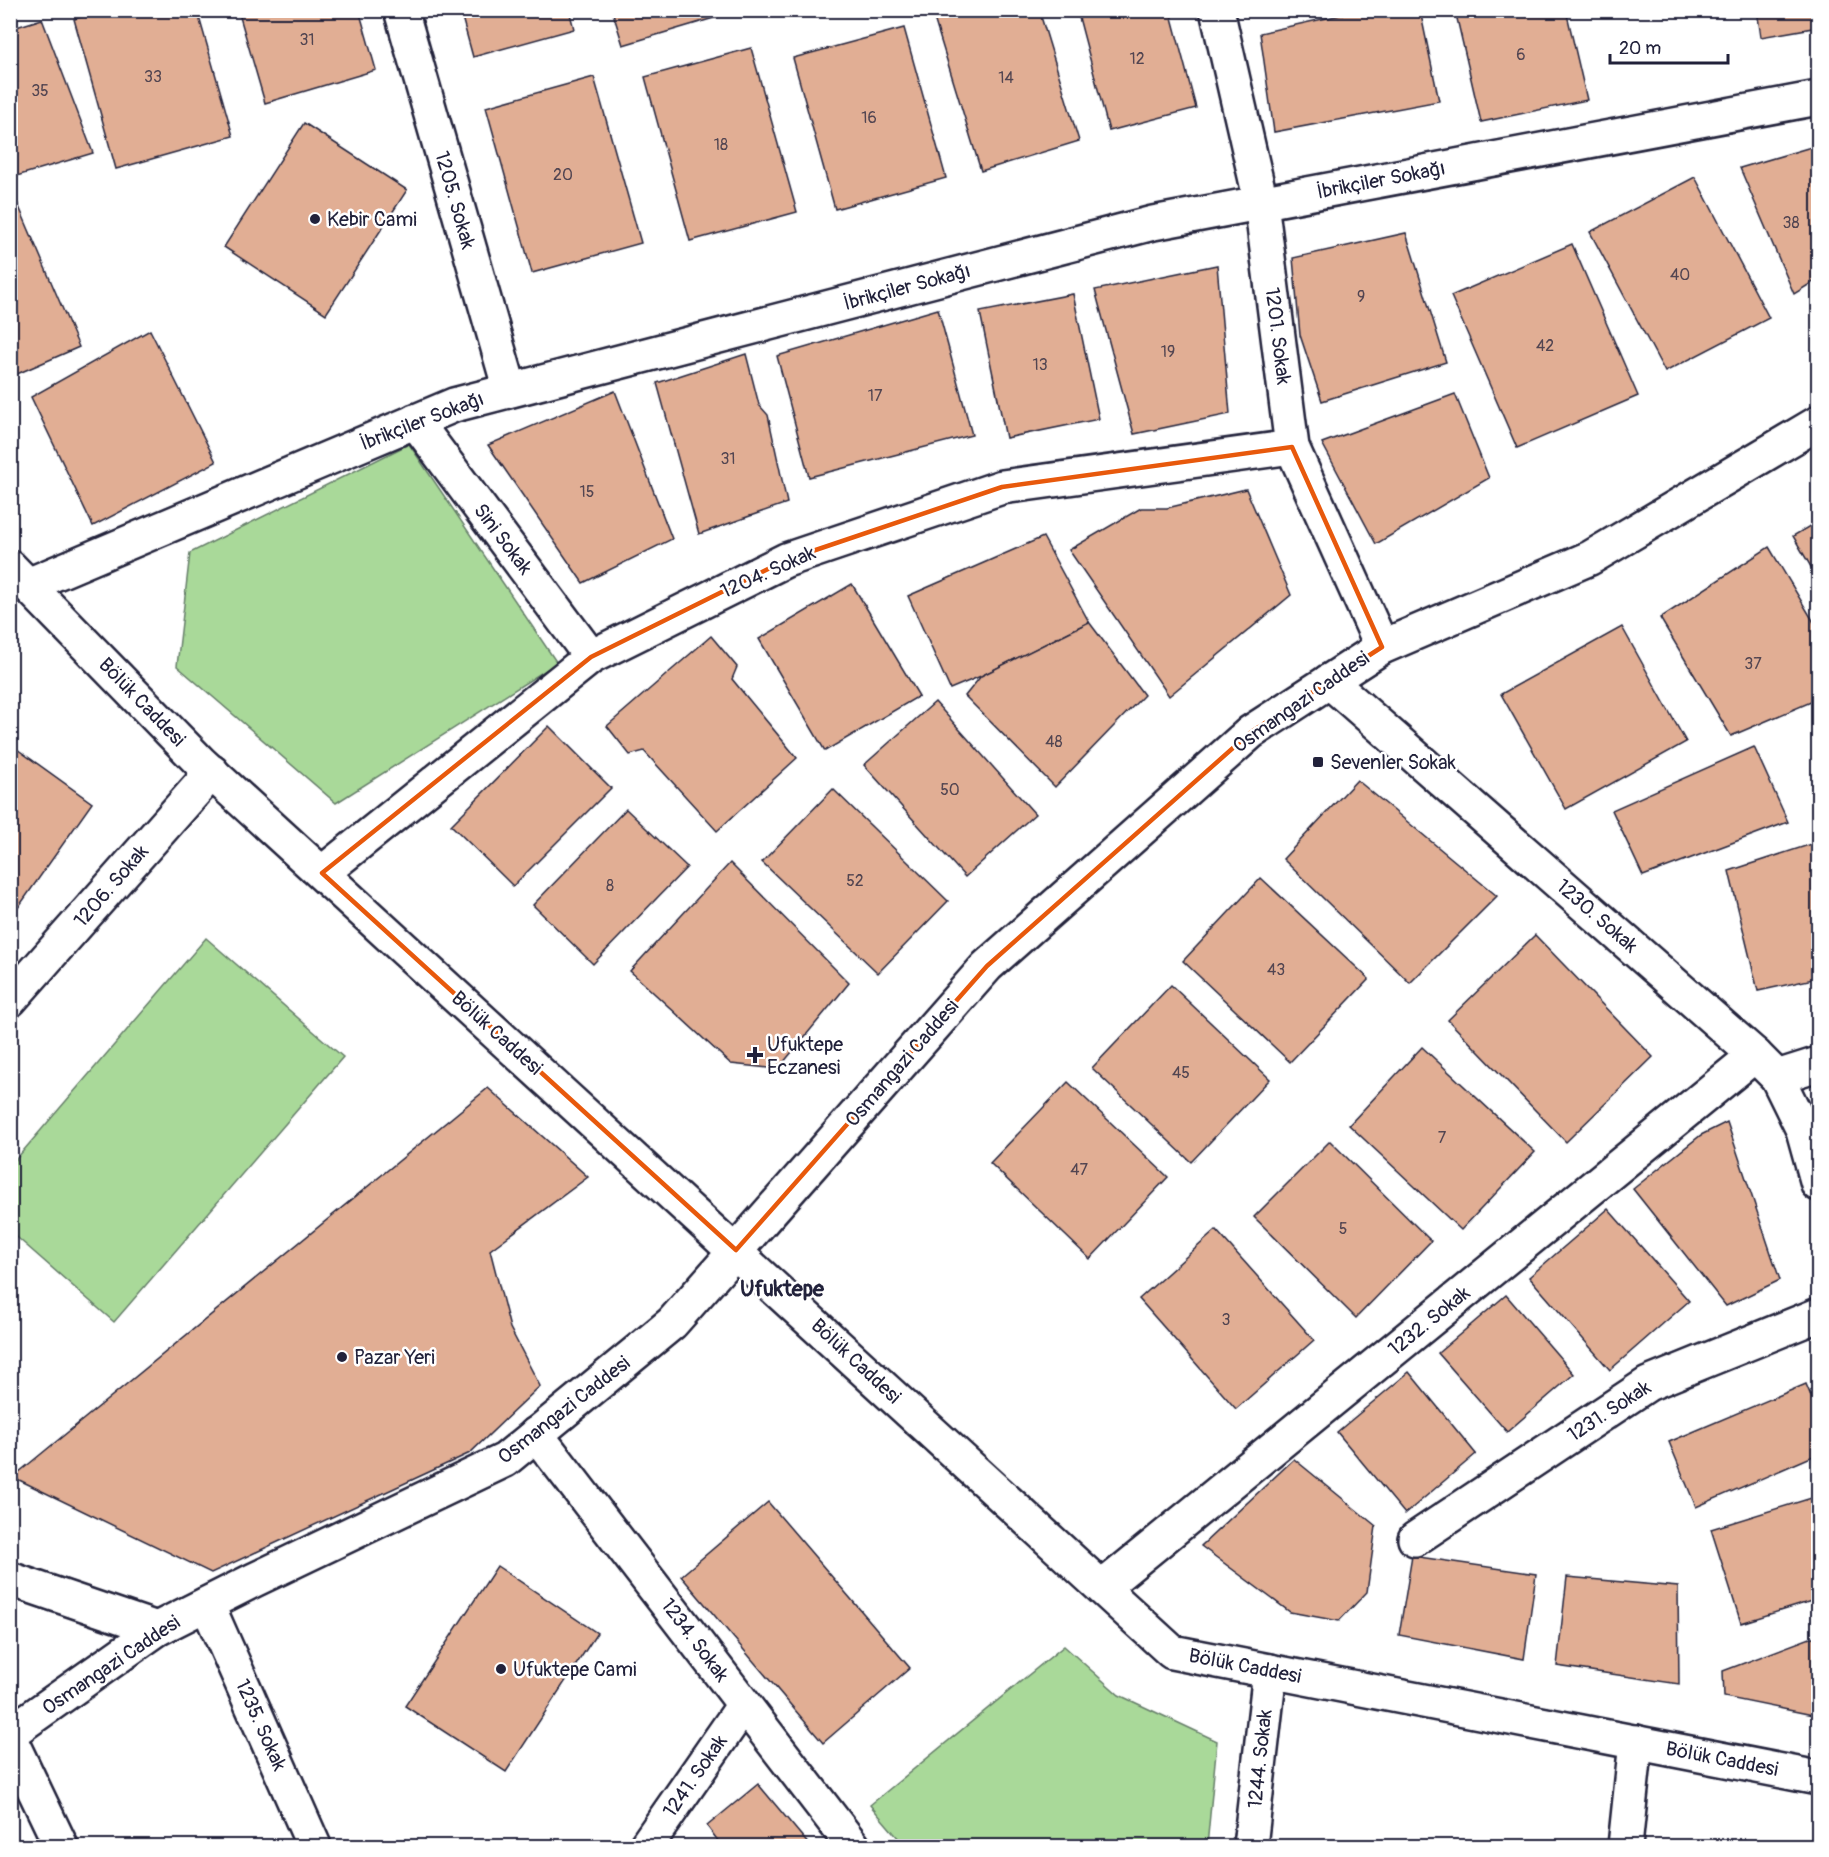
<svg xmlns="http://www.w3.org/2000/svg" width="1829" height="1857" font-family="Pangolin,sans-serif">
<rect width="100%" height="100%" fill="#fff"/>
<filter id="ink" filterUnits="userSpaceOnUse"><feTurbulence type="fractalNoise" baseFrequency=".0167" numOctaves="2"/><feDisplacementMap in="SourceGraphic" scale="12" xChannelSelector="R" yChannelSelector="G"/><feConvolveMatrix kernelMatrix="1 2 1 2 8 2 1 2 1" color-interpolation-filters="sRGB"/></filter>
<g filter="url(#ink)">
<g fill="#a9d999" stroke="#667e6a" stroke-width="1.5">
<polygon points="409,444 557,663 336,803 177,666 190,553"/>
<polygon points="206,938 343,1057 114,1322 11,1232 11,1165"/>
<polygon points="1064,1646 1119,1695 1217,1741 1207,1846 905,1846 870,1805"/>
</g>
<g fill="#e1ae94" stroke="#22223b" stroke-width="1.5">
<polygon points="105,10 197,10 233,136 116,169 74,19"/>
<polygon points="238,10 359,10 376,70 265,103"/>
<polygon points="460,10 569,10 574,29 473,57"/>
<polygon points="612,10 733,10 734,12 623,45"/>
<polygon points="949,10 1039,10 1079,141 981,171 933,15"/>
<polygon points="1077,10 1170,10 1196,108 1109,131"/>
<polygon points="1363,10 1420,10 1439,101 1274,132 1260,33"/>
<polygon points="1455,10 1566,10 1587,100 1481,122"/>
<polygon points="1757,10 1818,10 1818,27 1761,37"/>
<polygon points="42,19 93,153 10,178 10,29"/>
<polygon points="904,28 946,178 835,209 793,58"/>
<polygon points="751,48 797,212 690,241 645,77"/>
<polygon points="594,77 641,243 532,273 486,107"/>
<polygon points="304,123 407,190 326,314 224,247"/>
<polygon points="1818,145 1818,279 1794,294 1740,168"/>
<polygon points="1695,177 1769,318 1665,372 1590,232"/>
<polygon points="14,195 79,347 10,377 10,197"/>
<polygon points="1406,233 1446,362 1322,401 1300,335 1293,258"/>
<polygon points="1572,244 1638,396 1517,448 1451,296"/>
<polygon points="1217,265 1230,414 1134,434 1095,290"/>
<polygon points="1073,294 1099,419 1006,438 980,312"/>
<polygon points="938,309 972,435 809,477 777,356"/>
<polygon points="150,330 216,462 93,526 31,397"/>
<polygon points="746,354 759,405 768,415 787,503 699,534 657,383"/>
<polygon points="615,391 672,539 583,583 488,445"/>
<polygon points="1455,394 1489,478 1376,544 1322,443"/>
<polygon points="1246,489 1291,595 1169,696 1069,550 1141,508 1167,508"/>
<polygon points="1818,521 1818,579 1793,536"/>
<polygon points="1043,537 1089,622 981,676 950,689 908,596"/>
<polygon points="1769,547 1818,629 1818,699 1731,736 1660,618"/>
<polygon points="852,584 919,696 825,751 759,639"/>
<polygon points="1089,622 1144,695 1055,787 965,696 981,676"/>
<polygon points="1622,627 1686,742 1566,809 1501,694"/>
<polygon points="711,636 737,667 732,679 797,758 717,831 644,751 630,755 607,726"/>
<polygon points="935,702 1035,814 965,877 864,765"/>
<polygon points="549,726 611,788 513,886 451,825"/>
<polygon points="10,744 92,803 15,912 10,909"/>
<polygon points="1754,747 1788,822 1643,876 1612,810"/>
<polygon points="1357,780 1497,896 1410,983 1283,859"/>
<polygon points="833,789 948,901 878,973 762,862"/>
<polygon points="626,809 687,867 593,964 533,905"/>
<polygon points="1818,842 1818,978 1758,991 1729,871"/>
<polygon points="730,863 849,983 778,1069 731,1064 630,971"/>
<polygon points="1261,878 1369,979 1290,1062 1183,961"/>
<polygon points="1535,935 1653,1057 1566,1142 1448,1020"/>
<polygon points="1171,985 1270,1079 1191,1162 1092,1068"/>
<polygon points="1422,1047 1535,1152 1461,1230 1349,1125"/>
<polygon points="1068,1082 1168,1177 1090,1259 990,1163"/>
<polygon points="488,1088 588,1177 490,1250 510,1328 540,1386 470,1453 211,1573 13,1477"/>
<polygon points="1727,1122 1780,1280 1726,1306 1633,1189 1701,1135"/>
<polygon points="1330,1141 1431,1241 1356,1318 1254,1217"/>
<polygon points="1608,1209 1689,1301 1610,1370 1529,1277"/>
<polygon points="1216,1230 1314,1340 1236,1409 1139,1299"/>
<polygon points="1506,1295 1574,1374 1507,1432 1438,1353"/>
<polygon points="1409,1372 1476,1454 1405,1514 1337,1432"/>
<polygon points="1806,1384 1818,1413 1818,1454 1696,1507 1669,1442"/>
<polygon points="1294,1459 1376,1526 1367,1592 1339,1621 1290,1612 1201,1546"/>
<polygon points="1818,1496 1818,1599 1741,1623 1711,1529"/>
<polygon points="768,1502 910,1668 823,1743 681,1576"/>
<polygon points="1412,1556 1536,1574 1524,1659 1399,1635"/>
<polygon points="497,1566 597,1633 506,1772 405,1706"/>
<polygon points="1567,1577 1678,1587 1679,1684 1557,1666"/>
<polygon points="1818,1635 1818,1716 1724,1697 1723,1671"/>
<polygon points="758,1784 810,1846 713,1846 719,1842 707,1826"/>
<polygon points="1463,1841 1539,1846 1462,1846"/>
</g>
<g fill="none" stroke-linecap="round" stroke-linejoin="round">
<defs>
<g id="minor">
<polyline points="401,10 510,390"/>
<polyline points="1217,10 1261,202 1292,447 1382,647"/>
<polyline points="415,421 591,657"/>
<polyline points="10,567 201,763 1172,1652 1818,1778"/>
<polyline points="28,585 454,405 1153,223 1818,98"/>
<polyline points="1329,681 1755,1055 1777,1077 1803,1130 1818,1184"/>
<polyline points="322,873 591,657 786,560 1002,487 1292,447"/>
<polyline points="10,1000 212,772"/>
<polyline points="1777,1077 1818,1064"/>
<polyline points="536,1434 853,1846"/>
<polyline points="1415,1539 1648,1384 1818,1315"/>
<polyline points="10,1579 157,1629"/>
<polyline points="1103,1587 1755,1055"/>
<polyline points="207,1604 314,1846"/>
<polyline points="10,1739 61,1846"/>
<polyline points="646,1846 744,1705"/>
<polyline points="1250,1846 1270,1671"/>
<polyline points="1625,1846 1636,1742"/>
</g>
<polyline id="secondary" points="10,1733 157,1629 254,1580 505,1460 672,1323 987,966 1251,732 1382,647 1590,558 1818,423"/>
</defs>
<use href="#minor" stroke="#22223b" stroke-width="38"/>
<use href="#secondary" stroke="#22223b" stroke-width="38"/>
<use href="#minor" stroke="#fff" stroke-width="33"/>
<use href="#secondary" stroke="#fff" stroke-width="33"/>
</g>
</g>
<path fill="none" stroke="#e8590c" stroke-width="4.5" stroke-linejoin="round" d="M1292,447L1382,647L1251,732L987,966L736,1250L322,873L591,657L786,560L1002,487Z"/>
<g fill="#22223b" stroke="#fff" stroke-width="2">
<circle cx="315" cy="219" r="6"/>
<rect x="1312" y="756" width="12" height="12" rx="3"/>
<path d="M752 1046h6v6h6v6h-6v6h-6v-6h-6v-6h6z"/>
<circle cx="342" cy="1357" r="6"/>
<circle cx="501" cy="1669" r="6"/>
</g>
<g text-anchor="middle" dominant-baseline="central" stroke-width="5" stroke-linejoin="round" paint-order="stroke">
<g font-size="16" fill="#524551">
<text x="307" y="40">31</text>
<text x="1521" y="55">6</text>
<text x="1137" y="59">12</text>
<text x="153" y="77">33</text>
<text x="1006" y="78">14</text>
<text x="40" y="91">35</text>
<text x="869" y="118">16</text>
<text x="721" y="145">18</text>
<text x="563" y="175">20</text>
<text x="1791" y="223">38</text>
<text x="1680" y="275">40</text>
<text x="1361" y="297">9</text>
<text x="1545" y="346">42</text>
<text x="1168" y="352">19</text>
<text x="1040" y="365">13</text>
<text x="875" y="396">17</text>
<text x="728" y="459">31</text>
<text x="587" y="492">15</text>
<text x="1753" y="664">37</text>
<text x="1054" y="742">48</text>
<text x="950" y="790">50</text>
<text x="855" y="881">52</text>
<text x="610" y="886">8</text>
<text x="1276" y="970">43</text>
<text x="1181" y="1073">45</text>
<text x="1442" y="1138">7</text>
<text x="1079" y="1170">47</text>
<text x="1343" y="1229">5</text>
<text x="1226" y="1320">3</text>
</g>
<g font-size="20" fill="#22223b" stroke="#fff">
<text transform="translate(1381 180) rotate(-11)">İbrikçiler Sokağı</text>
<text transform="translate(455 200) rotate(74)">1205. Sokak</text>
<text transform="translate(907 287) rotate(-15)">İbrikçiler Sokağı</text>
<text transform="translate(1278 336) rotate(83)">1201. Sokak</text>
<text transform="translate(422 421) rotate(-21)">İbrikçiler Sokağı</text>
<text transform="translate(503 539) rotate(53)">Sini Sokak</text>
<text transform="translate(768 572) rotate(-24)">1204. Sokak</text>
<text transform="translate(142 702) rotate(46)">Bölük Caddesi</text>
<text transform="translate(1301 702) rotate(-35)">Osmangazi Caddesi</text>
<text transform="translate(111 886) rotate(-49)">1206. Sokak</text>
<text transform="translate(1597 916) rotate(41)">1230. Sokak</text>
<text transform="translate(497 1033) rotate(42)">Bölük Caddesi</text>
<text transform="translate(902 1063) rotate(-49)">Osmangazi Caddesi</text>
<text transform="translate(1429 1321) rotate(-39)">1232. Sokak</text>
<text transform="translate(856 1361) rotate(43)">Bölük Caddesi</text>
<text transform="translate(564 1410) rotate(-38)">Osmangazi Caddesi</text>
<text transform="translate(1609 1411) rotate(-33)">1231. Sokak</text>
<text transform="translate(695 1640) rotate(53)">1234. Sokak</text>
<text transform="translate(111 1665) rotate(-34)">Osmangazi Caddesi</text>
<text transform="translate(1245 1666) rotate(11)">Bölük Caddesi</text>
<text transform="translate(261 1725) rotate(66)">1235. Sokak</text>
<text transform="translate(1260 1759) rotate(-84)">1244. Sokak</text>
<text transform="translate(1722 1759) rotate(11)">Bölük Caddesi</text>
<text transform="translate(695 1776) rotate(-55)">1241. Sokak</text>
</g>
<g font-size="20" fill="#22223b" stroke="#fff" text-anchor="start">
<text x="327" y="219">Kebir Cami</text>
<text x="1330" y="762">Sevenler Sokak</text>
<text x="767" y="1044">Ufuktepe<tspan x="767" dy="23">Eczanesi</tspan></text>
<text x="354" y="1357">Pazar Yeri</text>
<text x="513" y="1669">Ufuktepe Cami</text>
</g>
<g font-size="22" font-weight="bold" fill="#22223b" stroke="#fff">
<text x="782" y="1289">Ufuktepe</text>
</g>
</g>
<rect width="1829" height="1857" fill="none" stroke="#fff" stroke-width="36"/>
<rect x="18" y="18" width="1793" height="1821" fill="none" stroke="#22223b" stroke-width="2" filter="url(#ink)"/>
<path d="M1610 54v9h118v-9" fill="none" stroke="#22223b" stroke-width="3"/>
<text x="1619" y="54" font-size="18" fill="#22223b" stroke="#ffffff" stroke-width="4.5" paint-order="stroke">20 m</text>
</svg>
